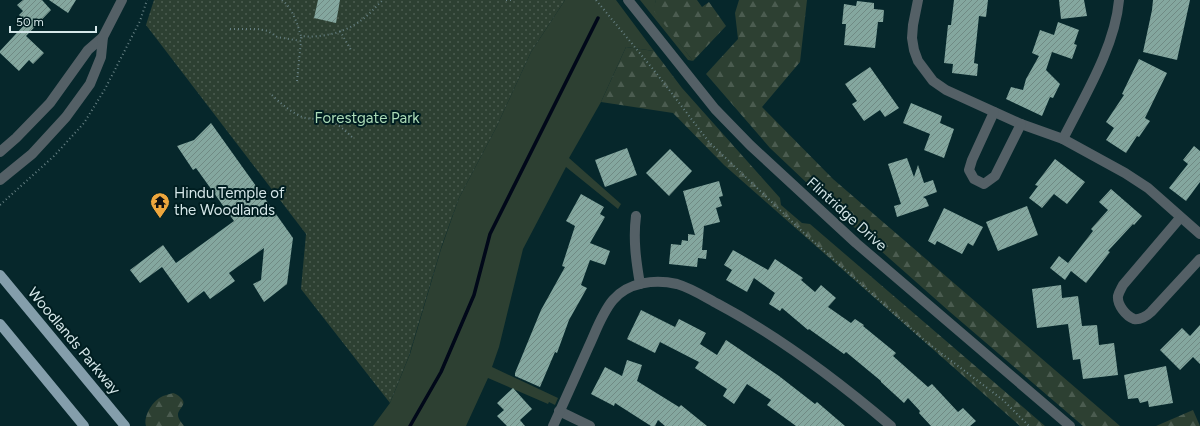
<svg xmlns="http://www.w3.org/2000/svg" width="1200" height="426" font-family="Figtree,sans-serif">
<defs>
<pattern id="forest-firs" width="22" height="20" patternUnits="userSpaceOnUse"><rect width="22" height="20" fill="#2d4032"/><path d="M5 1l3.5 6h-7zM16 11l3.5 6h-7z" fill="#4b5c50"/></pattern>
<pattern id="park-dots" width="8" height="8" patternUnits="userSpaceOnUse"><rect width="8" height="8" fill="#2d4032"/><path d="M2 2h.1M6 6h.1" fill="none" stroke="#4b5c50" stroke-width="1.8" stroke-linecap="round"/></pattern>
<pattern id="building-hatch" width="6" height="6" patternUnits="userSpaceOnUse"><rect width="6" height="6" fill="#84a79f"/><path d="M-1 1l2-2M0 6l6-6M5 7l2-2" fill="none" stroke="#708a84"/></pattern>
</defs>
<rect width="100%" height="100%" fill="#06272b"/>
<g fill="#2d4032">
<polygon points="565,0 616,0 654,51 626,47 601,102 569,158 621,204 618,209 566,167 523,249 499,347 492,367 558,398 555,405 549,402 548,404 488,378 466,426 373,426 390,403 410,354 441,249 459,198 496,128 531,52"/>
<polygon points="640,0 656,0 654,10 693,61 688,60"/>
</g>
<g fill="url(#forest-firs)">
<polygon points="656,0 697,0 702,7 709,2 726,26 693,61 653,10"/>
<polygon points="739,0 807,0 800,62 762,107 833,179 1120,426 1083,426 950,312 846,220 770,148 706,74 738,39 735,13"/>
<polygon points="626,47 654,51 682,88 780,198 781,205 802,223 810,224 1045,426 1020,426 724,165 673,113 601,102"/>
<path d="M173,393C176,394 178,395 181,398C188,405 178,408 178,415C178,419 182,423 184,426H146C143,416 153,400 163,396C166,395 170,394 173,393Z"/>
<polygon points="1193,410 1200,426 1156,426"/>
</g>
<polygon fill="url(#park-dots)" points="154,0 565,0 531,52 496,128 459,198 442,245 409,356 390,403 301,289 306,234 146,25"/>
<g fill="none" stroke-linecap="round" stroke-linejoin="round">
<polyline stroke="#010819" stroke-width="3.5" points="410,426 441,372 474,295 490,234 598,18"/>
</g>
<g fill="url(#building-hatch)">
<polygon points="23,0 42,0 51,10 26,36 44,53 33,64 29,60 19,71 0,53 0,51 27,22 19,15 23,11 17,5"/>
<polygon points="49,0 76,0 68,13"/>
<polygon points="318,0 340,0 336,23 314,18"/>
<polygon points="954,0 988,0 986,17 979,16 974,63 978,64 977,76 952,73 953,64 944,63 948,25 951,25"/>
<polygon points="1059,0 1084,0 1087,16 1061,19"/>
<polygon points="1153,0 1190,0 1177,60 1143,52 1152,10"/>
<polygon points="857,1 874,3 874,9 884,10 883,22 878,22 875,48 844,45 846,24 842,24 844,4 856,6"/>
<polygon points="1058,22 1079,30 1074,44 1077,45 1072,59 1052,52 1046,70 1060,84 1053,98 1050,97 1042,116 1006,99 1011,87 1023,90 1026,79 1039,56 1032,53 1040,30 1054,35"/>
<polygon points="1139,59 1167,73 1145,118 1150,121 1139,137 1137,136 1126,153 1106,140 1114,128 1106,122 1124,95 1122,94"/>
<polygon points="870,67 899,108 885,117 880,110 864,121 852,104 857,101 845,84"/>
<polygon points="911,103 942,116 940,123 954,129 944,158 924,150 930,134 903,123"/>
<polygon points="211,123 293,238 287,284 264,302 253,284 261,280 264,248 229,273 235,281 210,299 204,291 188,303 162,267 140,283 130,270 163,245 176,263 234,221 196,168 193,170 177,146 194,140"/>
<polygon points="1194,146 1200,151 1200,182 1186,201 1169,188 1188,164 1183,160"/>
<polygon points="627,148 637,175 605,187 595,160"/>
<polygon points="670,149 692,171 669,196 646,173"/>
<polygon points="907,158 914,177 918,165 924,183 933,180 937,192 923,197 926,199 929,206 897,217 894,206 901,204 888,164"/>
<polygon points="1055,159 1085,182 1067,204 1054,194 1042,208 1029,198 1038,186 1035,185"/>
<polygon points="719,181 723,196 719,197 722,206 716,208 720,222 704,226 702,250 707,250 706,259 698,258 697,267 669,264 671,244 681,245 682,240 688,241 688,234 695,235 683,191"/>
<polygon points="1111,189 1142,216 1134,225 1133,224 1108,251 1110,252 1086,283 1071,271 1065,280 1050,268 1059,256 1068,263 1093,231 1091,229 1108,210 1099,202"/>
<polygon points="581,194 604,207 600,214 605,217 590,243 610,251 605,265 590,260 581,285 587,288 569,320 557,353 555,352 540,387 515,376 515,373 541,310 565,267 562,266 575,226 566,221"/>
<polygon points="1027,206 1038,235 998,251 986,222"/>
<polygon points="944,208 983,227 973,246 968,243 962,254 937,241 935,245 928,241"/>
<polygon points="733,250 768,270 775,259 803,278 801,280 815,292 821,285 836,298 828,307 851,323 855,319 864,325 863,326 896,353 893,356 928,387 932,384 958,412 963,408 976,421 970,426 931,426 919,413 920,411 908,398 904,403 881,382 881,381 846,352 844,354 809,329 808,330 782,308 780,311 769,304 775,293 754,278 747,292 726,280 732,270 724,265"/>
<polygon points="1061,285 1062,298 1078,296 1082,326 1097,325 1099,345 1114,343 1118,375 1083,379 1080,359 1073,360 1068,324 1037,328 1032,289"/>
<polygon points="641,310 675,327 679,319 706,333 700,344 717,355 726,340 779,376 815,404 817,402 845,426 796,426 767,405 771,400 747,384 734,404 723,396 727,389 695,368 699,362 660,342 655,353 627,339"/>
<polygon points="1200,325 1200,364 1193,357 1180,370 1160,350 1182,328 1190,336"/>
<polygon points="627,360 642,365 637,381 679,407 681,405 707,426 665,426 658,420 655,426 651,426 615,403 614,406 591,394 605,367 622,376"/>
<polygon points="1166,366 1173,403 1149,407 1148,401 1140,403 1138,398 1128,399 1124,375"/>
<polygon points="513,388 532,409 520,420 525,426 507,426 497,416 504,410 497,403"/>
</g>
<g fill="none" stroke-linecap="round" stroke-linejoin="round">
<g stroke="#678184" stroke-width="2" stroke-dasharray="1 3" stroke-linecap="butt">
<path d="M282,0C293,9 297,23 301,36C323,38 345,33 363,19C370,14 376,6 383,0"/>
<polyline points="506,0 513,0"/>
<polyline points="596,0 657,74 709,142 805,234 851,275 925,341 1003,400 1029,426"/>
<polyline points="230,29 258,29 268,31 277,37 301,41 301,36"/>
<polyline points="340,31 351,50"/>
<polyline points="297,81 301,41"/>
<path d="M272,95C280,103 291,112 302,117C310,120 318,118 326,120C337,122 344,130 352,137"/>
<polyline points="0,205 54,156 84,123 105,89 140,21 147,0"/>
</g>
<g stroke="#546066" stroke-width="10">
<polyline points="918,0 913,25 912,38 914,50 918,61 933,81 946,90 1021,124 1063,139 1125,173 1148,188 1200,234"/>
<polyline points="994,112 972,160 969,170 974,179 984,184 995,176 1021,124"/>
<path d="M1063,139C1084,97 1115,47 1119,0"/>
<path d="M636,216C633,239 636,261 640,284"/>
<path d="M1180,218L1123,285C1121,289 1119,292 1118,296C1117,305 1126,316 1134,319C1140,320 1147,316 1151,312L1200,259"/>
<polyline points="559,411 590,426"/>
<path d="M553,426C565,400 577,373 589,346C596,331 602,313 613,300C628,282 655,279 677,284C691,288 705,297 718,304C780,337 837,380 891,426"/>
</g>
<g stroke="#546066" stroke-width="10">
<polyline points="628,0 715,109 750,145 856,243 1070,426"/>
<polyline points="0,152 16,138 50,103 88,50 103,37"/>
<polyline points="0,180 32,154 66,117 90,84 101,57 103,37 122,0"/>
</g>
<g stroke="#849eab" stroke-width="10">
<polyline points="0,275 125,426"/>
<polyline points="0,324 84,426"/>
</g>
</g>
<defs>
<symbol id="temple-pin" viewBox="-11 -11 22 30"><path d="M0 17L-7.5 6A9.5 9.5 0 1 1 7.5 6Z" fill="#eea73d" stroke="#001e21"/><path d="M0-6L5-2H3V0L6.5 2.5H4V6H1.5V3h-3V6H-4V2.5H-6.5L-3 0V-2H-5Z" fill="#111"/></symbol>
</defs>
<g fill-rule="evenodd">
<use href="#temple-pin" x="149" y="191" width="22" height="30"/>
</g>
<g text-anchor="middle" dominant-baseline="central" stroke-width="4" stroke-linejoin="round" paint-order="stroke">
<g font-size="15" fill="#acdcb8" stroke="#001e21">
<text x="367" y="118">Forestgate Park</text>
</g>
<g font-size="15" fill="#d5e7e9" stroke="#001e21" text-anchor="start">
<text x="174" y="193">Hindu Temple of<tspan x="174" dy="17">the Woodlands</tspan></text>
</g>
<g font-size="15" fill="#d5e7e9" stroke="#001e21">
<text transform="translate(847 214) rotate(42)">Flintridge Drive</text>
<text transform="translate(74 341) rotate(50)">Woodlands Parkway</text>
</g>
</g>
<path d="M10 26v6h86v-6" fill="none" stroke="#d5e7e9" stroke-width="2"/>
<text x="16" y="26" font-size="12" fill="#d5e7e9" stroke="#001e21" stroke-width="3" paint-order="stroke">50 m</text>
</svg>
